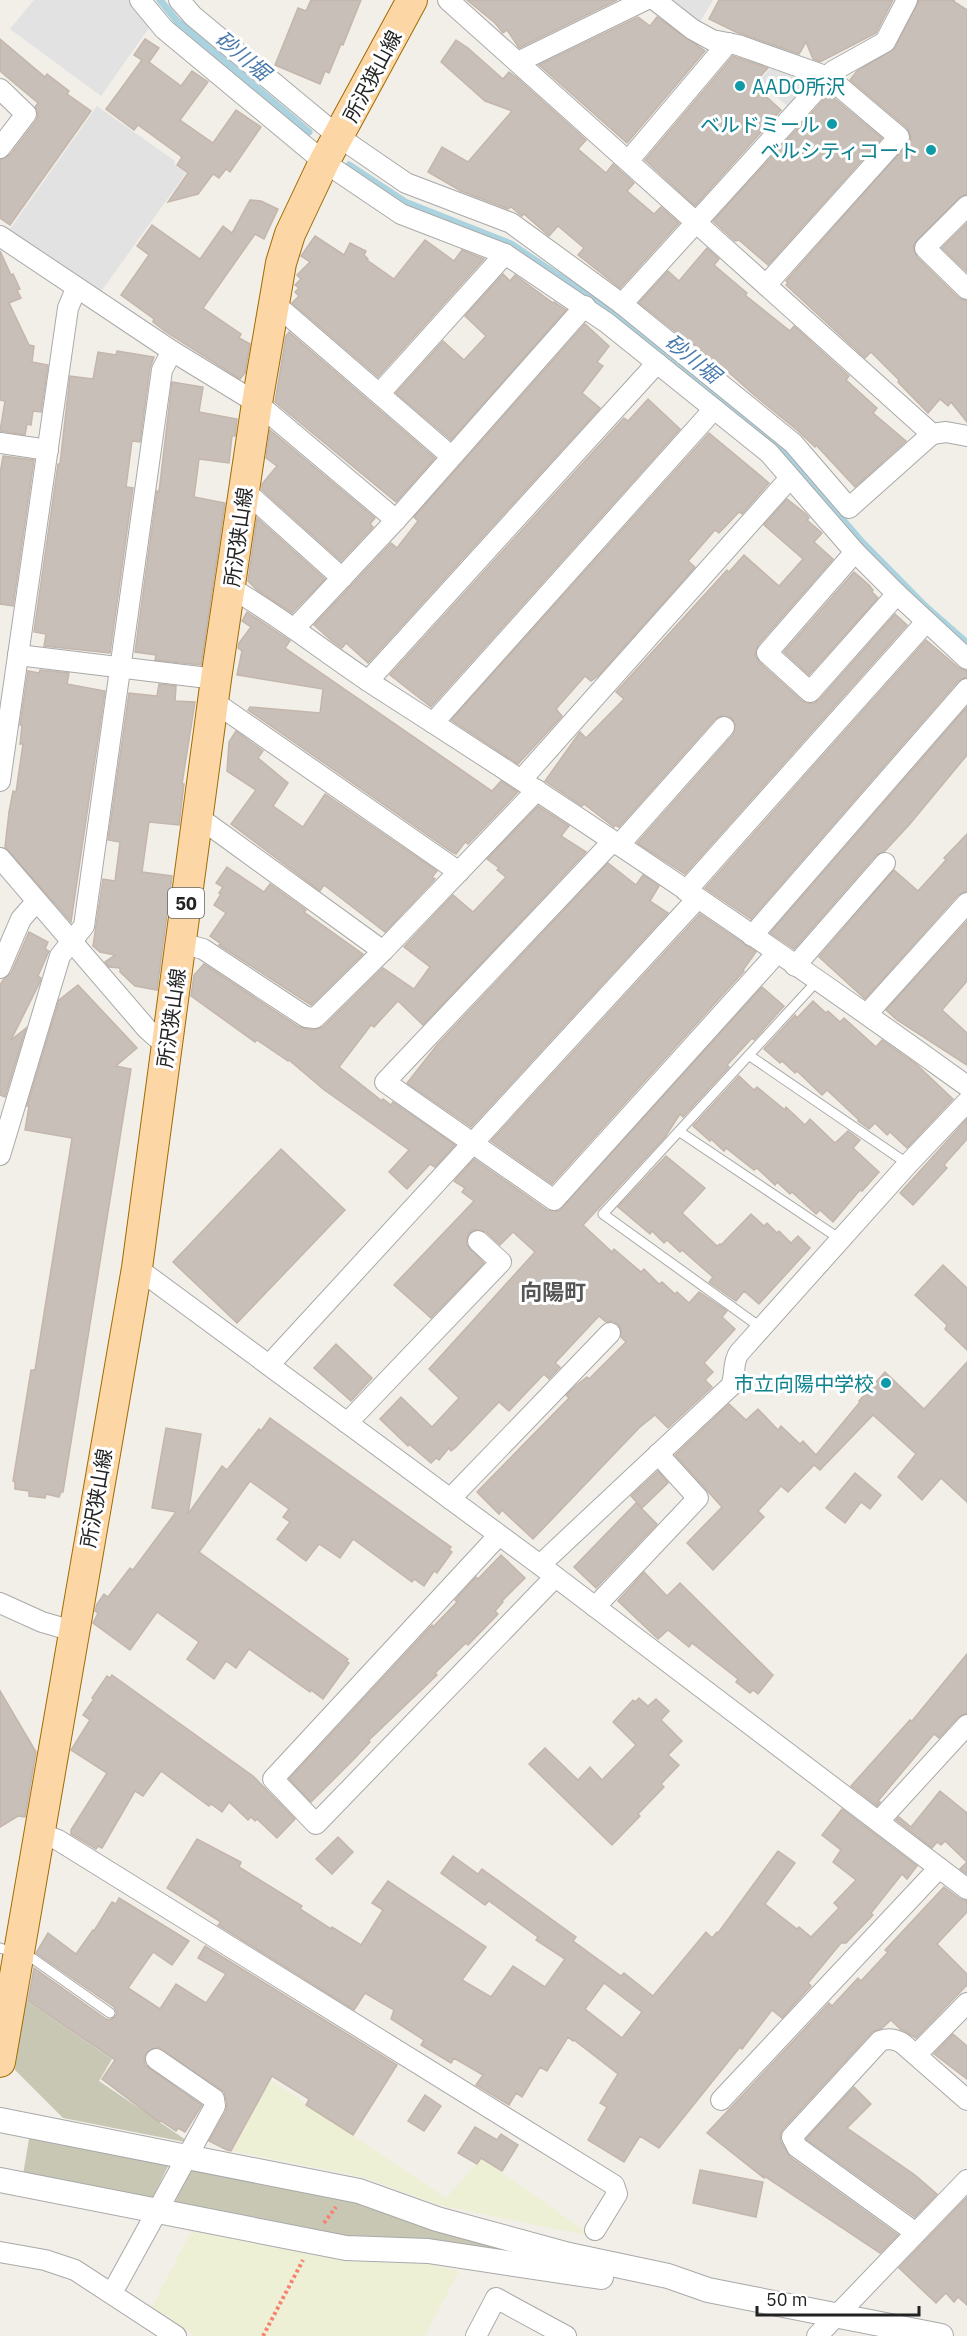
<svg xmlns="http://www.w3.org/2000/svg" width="967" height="2336" font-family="'IBM Plex Sans','Noto Sans JP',sans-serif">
<rect width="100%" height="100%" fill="#f2efe9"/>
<g fill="#c7c7b4">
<polygon points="25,2000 112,2059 99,2081 186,2140 185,2142 63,2118 15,2070"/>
<polygon points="51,2137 170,2162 152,2199 23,2175 29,2139"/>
<polygon points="193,2165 340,2193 570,2259 353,2242 174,2204"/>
</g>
<g fill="#eef0d5">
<polygon points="271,2080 446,2198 481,2158 581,2228 588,2226 584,2235 439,2205 362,2177 232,2151"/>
<polygon points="191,2231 345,2261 428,2264 459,2271 425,2336 195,2336 152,2307"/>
</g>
<g fill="#e2e2e2">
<polygon points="34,0 132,0 151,25 101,96 10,29"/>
<polygon points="672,0 713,0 700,22"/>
<polygon points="774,65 815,81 790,108 758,81"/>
<polygon points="97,106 175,161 174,164 186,173 100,293 8,232"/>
</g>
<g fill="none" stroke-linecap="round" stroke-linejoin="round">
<g stroke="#aad3df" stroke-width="7">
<polyline points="160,0 177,21 309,132"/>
<polyline points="349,165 405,202 511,244 605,307 714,392 785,453 862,542 924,605 967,643"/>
</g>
</g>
<g fill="#c7bfb8" stroke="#c4b6ab" stroke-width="1.5" fill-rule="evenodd">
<polygon points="311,0 361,0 343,45 341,44 329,73 325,71 320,84 275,65 298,8 306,11"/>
<polygon points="467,0 617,0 519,48 507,30 503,33 495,23"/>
<polygon points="719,0 893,0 876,33 820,62 813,59 806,42 799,54 736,32 709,19"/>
<polygon points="919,0 955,0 953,1 967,10 967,194 959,198 917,240 913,246 917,257 959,298 967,301 967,422 951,402 948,406 940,399 928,413 898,382 899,380 871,352 865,358 786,285 788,283 786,281 911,140 910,134 907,128 850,80 857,71 895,48"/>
<polygon points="638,17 650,26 657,17 705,51 627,143 539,65"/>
<polygon points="0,39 45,77 47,74 69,91 67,94 91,111 10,225 0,218 0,160 10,155 36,121 38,115 35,107 38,103 0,71"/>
<polygon points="145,39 159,48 149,62 181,86 192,71 208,82 180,120 213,143 236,110 261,127 230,172 226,169 219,178 213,174 198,194 168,202 188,173 177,165 182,157 138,125 134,130 106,109 142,60 134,55"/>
<polygon points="456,40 468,48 503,79 509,72 516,77 586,140 578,149 606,173 613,164 634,183 627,191 654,214 661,207 679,223 620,288 578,255 584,248 558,226 549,236 524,214 522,216 511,207 508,209 461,191 428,172 442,147 468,162 512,111 485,101 441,62"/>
<polygon points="733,56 768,68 756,81 763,87 760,91 781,110 695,206 645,160"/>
<polygon points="829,94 882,138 768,265 739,240 735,241 713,221"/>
<polygon points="250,200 261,201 278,209 264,239 255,234 203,308 241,334 239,338 250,344 245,373 240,379 166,332 153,322 154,319 121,295 149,255 137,246 152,225 200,259 223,226 232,233"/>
<polygon points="967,223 967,272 942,248"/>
<polygon points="315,236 344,255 350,243 366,251 364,255 368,259 367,260 394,279 425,240 454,261 462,250 484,259 378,377 292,303 299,296 295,292 299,288 295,285 301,279 297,275 310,262 301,256"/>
<polygon points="707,248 719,259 714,265 747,293 745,295 790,331 794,326 849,376 846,380 877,408 873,413 906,441 855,487 816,445 815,447 797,430 754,395 724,368 722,370 692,343 691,344 639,303 668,271 679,281"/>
<polygon points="0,251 11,275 13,274 20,289 17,290 21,298 9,303 29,345 34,346 32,362 48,365 41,412 33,411 31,425 27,424 25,435 0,431 5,401 0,400"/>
<polygon points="503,274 510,281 515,275 553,303 554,302 566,310 451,440 396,393 443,341 464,360 486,336 465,316"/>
<polygon points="585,324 609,346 597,362 603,366 582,393 600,408 368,663 346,643 342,648 332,641 314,625 391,543 397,548 418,521 414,517"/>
<polygon points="289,332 435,458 396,502 275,402 286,336"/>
<polygon points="117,351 154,357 150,368 140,442 132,441 126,487 133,488 110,653 44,646 46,634 34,632 58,464 60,464 70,376 93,379 98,352 116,355"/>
<polygon points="172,382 203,387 199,412 237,419 235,436 232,436 229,463 199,459 194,497 225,503 201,665 155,660 156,655 135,652 157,491 159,492"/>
<polygon points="648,399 680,429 431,707 390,675 624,418 628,421"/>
<polygon points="270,430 375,518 370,524 373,527 341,561 262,490 262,484 277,466 266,458"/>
<polygon points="709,433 769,483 742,514 739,512 719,533 715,530 688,561 695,567 598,676 591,681 585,676 556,709 562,716 552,727 518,764 451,720"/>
<polygon points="3,456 34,460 13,606 0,604 0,474"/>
<polygon points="787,499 806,514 809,518 807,520 822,533 814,542 833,559 758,645 755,656 759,662 802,701 813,704 819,700 895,614 907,625 685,874 637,843 733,735 735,724 731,718 721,716 715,719 619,827 615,825 614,827 584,804 582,806 545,781 580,732 586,738 624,699 616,692 727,570 729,572 744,555 779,586 803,559 764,525"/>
<polygon points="257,518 325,579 292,613 257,590 248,581"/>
<polygon points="854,572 869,585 873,590 872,592 878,598 809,675 784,652"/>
<polygon points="247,612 290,641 285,648 492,791 501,781 518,792 468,844 465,842 456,854 452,852 248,710 250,707 320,713 323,689 237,675 242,651 238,648 239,643 251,627 242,621"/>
<polygon points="926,640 959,668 967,671 967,677 958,681 751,919 705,888"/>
<polygon points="40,670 69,673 67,684 105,691 71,922 5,847 9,812 13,791 16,792 23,744 20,744 22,725 20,725 28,671 39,673"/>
<polygon points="159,684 176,686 175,701 195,702 182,784 184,784 179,825 149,822 142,872 172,876 157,990 135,986 120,972 120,968 109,967 105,962 115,955 100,952 93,946 103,879 115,881 120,842 108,840 129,693 157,696"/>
<polygon points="967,707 967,755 909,825 885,851 876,855 794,949 770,933"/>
<polygon points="236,731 263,751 258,758 288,783 273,806 303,827 325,794 437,871 432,877 435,879 385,932 324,885 320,891 231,824 256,790 227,771 229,742"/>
<polygon points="538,806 569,826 561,836 586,852 423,1025 398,1001 374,1027 371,1025 339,1067 382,1101 383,1099 391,1105 393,1102 455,1145 435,1167 430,1164 407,1189 389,1172 409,1150 323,1089 289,1060 288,1061 257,1040 255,1042 191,996 194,975 204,964 299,1027 314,1030 323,1027 383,968 414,989 430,967 404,947 453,895 473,912 506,877 497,870 499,868 487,859"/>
<polygon points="967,834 967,891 958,895 865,999 819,957 894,870 918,891 946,860 944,858"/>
<polygon points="608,863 636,885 643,875 659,886 650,901 668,913 471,1127 407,1083 437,1045"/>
<polygon points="227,867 264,892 270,884 306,910 304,912 363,954 311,1005 219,945 221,944 210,936 226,913 214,905 221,894 219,893 223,887 216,883"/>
<polygon points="700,914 756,952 743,970 744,971 552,1184 491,1141"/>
<polygon points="967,921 967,981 942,1010 967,1033 967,1065 897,1020 886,1010"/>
<polygon points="29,932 48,942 45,949 49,951 38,976 41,978 40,982 11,1040 26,1028 5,1097 0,1095 0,985 3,980 11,973"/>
<polygon points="78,985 137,1048 116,1066 131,1069 63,1492 61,1492 59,1497 46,1494 45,1498 29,1496 29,1491 15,1489 15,1482 13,1481 31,1370 35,1370 72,1138 25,1130 29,1106 27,1106 59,1000"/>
<polygon points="762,987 784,1006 754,1040 752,1038 727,1065 729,1067 683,1117 680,1114 665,1137 583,1225 612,1252 614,1249 641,1272 644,1269 659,1284 662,1282 675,1294 677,1292 689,1303 699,1292 727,1311 722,1317 735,1329 704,1363 713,1372 705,1380 712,1387 668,1428 655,1415 639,1428 533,1539 502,1510 499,1514 477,1492 569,1398 566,1395 578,1384 587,1377 589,1379 626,1342 621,1337 621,1329 618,1324 612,1321 606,1322 599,1316 555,1363 560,1367 549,1379 544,1374 509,1411 499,1402 456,1447 451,1451 449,1448 439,1460 436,1458 431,1463 409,1444 408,1446 380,1419 401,1397 432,1427 459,1398 429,1369 535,1252 513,1232 500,1245 486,1232 474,1230 469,1233 466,1244 484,1263 431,1318 394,1285 474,1201 462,1192 465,1188 454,1181 474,1159 547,1210 559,1211"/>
<polygon points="813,1001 826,1013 828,1011 840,1022 844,1018 876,1047 882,1040 916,1064 953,1099 907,1148 890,1132 887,1135 875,1123 869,1129 858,1121 859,1120 827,1090 822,1095 797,1071 795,1073 782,1061 780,1063 764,1049 795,1015 797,1018"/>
<polygon points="739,1076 754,1090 757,1087 785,1110 786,1107 805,1125 810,1119 835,1143 848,1131 860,1140 853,1148 879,1172 862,1191 860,1190 833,1222 820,1210 816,1214 792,1192 790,1194 777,1182 775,1185 757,1168 754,1170 726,1148 724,1151 711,1139 710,1141 693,1126"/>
<polygon points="967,1119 967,1139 944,1165 947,1168 913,1205 900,1193"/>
<polygon points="281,1149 345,1210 237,1323 173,1262"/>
<polygon points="666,1156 705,1188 682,1213 717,1246 720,1244 721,1245 751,1214 764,1226 767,1223 777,1233 779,1231 791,1243 798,1236 810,1248 759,1304 744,1291 736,1301 709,1282 713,1277 682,1250 680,1252 667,1240 664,1243 652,1231 650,1234 618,1207"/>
<polygon points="943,1265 967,1288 967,1350 945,1329 947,1325 915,1295"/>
<polygon points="336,1344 372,1378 351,1401 314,1368"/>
<polygon points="967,1362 967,1502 941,1478 922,1500 898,1477 916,1454 873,1415 820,1470 814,1465 788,1492 781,1486 758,1511 764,1517 713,1570 687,1543 722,1507 675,1455 729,1404 746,1420 758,1409 778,1430 781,1426 800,1444 803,1441 816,1455 860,1402 859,1401 885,1372 924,1409"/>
<polygon points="270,1418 451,1547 449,1550 452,1552 437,1573 434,1571 424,1586 414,1579 412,1582 353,1539 340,1558 319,1544 306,1561 277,1539 290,1522 283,1517 289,1509 250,1481 199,1552 348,1659 346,1661 349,1663 323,1699 311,1690 310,1692 249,1649 236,1668 226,1661 214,1679 187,1659 199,1642 157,1612 130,1650 93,1623 98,1613 95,1611 97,1604 104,1594 108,1597 130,1568 133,1570 176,1512 152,1508 166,1428 201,1434 188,1514 222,1466 227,1470 259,1429 261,1431"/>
<polygon points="658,1471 668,1483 642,1508 631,1496"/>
<polygon points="855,1473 881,1495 870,1509 861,1502 845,1523 826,1508"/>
<polygon points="636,1503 657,1524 596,1588 574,1567"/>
<polygon points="501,1555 525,1578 502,1601 503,1602 495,1611 498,1614 468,1645 466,1643 435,1673 437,1675 368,1741 370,1742 354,1759 311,1802 289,1779 432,1625 433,1627 457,1602 455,1600 476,1577 478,1579"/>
<polygon points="644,1572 667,1596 680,1583 773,1675 758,1694 753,1690 750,1693 736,1682 738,1679 692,1643 689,1647 668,1630 658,1639 618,1601"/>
<polygon points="967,1654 967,1713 958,1717 939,1738 934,1734 878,1801 880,1802 877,1806 851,1786 910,1720 912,1721"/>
<polygon points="112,1675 253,1776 295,1819 277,1838 257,1819 255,1821 251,1817 248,1820 229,1802 222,1812 211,1804 209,1806 161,1771 143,1796 135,1791 102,1848 98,1846 96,1849 71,1834 71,1830 107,1773 71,1750 90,1720 83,1715 94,1699 92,1698 107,1676 110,1678"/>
<polygon points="0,1691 36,1752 25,1817 18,1816 0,1827"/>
<polygon points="639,1698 648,1706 656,1699 669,1711 661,1720 682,1741 668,1755 679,1765 661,1784 664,1787 638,1814 640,1816 612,1845 529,1764 545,1748 578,1780 590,1767 602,1780 636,1745 613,1722 633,1700 635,1702"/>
<polygon points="940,1791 967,1813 967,1874 960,1869 967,1862 945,1841 941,1845 937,1842 932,1848 896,1820 899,1817 911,1827"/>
<path d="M842,1809L917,1866L907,1879L902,1874L871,1913L873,1915L846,1943H841L808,1983L811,1986L782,2018L772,2010L742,2049L740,2047L659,2148L640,2136L624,2162L588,2140L607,2107L600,2103L618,2074L574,2040L573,2041L568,2037L547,2071L540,2067L522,2097L516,2093L509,2105L476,2085L483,2075L454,2058L451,2063L421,2045L424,2040L391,2019L394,2010L365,1993L354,2010L218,1925L221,1922L167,1888L197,1839L241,1862L239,1867L302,1906L300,1909L331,1929L332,1927L361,1945L383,1910L372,1903L388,1881L486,1947L462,1980L491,1997L513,1966L545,1987L565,1959L536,1940L538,1937L489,1901L485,1905L441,1873L453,1856L478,1874L482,1869L576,1937L573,1941L621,1976L624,1973L653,1996L706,1932L712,1938L717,1932L718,1933L778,1851L795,1863L765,1904L797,1929L799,1927L811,1937L839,1908L834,1903L856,1880L833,1862L841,1850L822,1835ZM604,1983L642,2012L622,2038L585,2009Z"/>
<polygon points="338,1837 353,1852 332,1874 316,1859"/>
<polygon points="944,1887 960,1899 967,1901 967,1912 937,1944 967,1974 967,1985 916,2038 900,2029 891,2020 882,2028 872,2032 783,2129 780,2135 781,2142 790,2157 898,2235 880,2253 764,2176 764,2178 707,2133 829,2003 832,2006 858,1978 861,1981 888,1952 885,1950"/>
<polygon points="119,1898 189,1941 172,1965 153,1952 128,1988 160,2009 176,1984 206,2003 226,1974 198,1958 205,1946 397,2065 353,2135 306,2105 309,2099 272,2076 231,2151 227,2150 209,2141 226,2111 227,2104 224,2092 158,2047 147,2052 144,2057 145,2065 202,2105 185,2132 178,2128 176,2131 161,2121 159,2122 102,2079 115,2060 28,2001 34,1968 106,2019 110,2020 115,2017 117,2013 114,2007 36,1953 48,1933 76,1954 93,1930 94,1931 112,1902 116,1904"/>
<polygon points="953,2034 967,2046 967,2079 934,2054"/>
<polygon points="854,2087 871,2104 847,2128 915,2175 937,2194 915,2217 806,2139"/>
<polygon points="425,2095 441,2106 424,2131 408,2121"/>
<polygon points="475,2127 497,2140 501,2134 518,2145 502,2171 481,2158 477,2164 458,2153"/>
<polygon points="700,2170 763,2182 756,2217 693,2203"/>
<polygon points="967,2197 967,2305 958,2297 954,2302 946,2293 936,2303 899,2268"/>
</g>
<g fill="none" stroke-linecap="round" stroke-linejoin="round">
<defs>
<g id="service">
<polyline points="750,1056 908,1164"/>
<polyline points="680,1132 840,1239"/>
<polyline points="760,1327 603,1214 817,981"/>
<polyline points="0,1948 32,1958 110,2013"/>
</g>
<g id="minor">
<polyline points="140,0 164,29 324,162 401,214 505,254 607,323 769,453 855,552 897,594 967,659"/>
<polyline points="179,0 193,16 339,137 406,183 511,223 622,304 793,443 849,508 932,434"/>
<polyline points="448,0 932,434 946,432 967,436"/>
<polyline points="655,0 692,29 712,40 738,45 828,77 833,71 885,42 907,0"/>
<polyline points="518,62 645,0"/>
<polyline points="0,89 26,114 0,148"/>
<polyline points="629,160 728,43"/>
<polyline points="967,206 925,248 967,289"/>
<polyline points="0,236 172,351 257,403 396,520"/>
<polyline points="274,303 451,456"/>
<polyline points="622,304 828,77 899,137 766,285"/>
<polyline points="380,393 505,254"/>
<polyline points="0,443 48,450"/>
<polyline points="244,490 342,578"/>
<polyline points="855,552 767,653 810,692 897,594"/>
<path d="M231,588C285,619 333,659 385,692C582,818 777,949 967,1086"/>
<polyline points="294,629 396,520 585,306"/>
<polyline points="18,655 216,679"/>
<polyline points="368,681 657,363"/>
<polyline points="213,701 459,872"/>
<polyline points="433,723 714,409"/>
<polyline points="522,779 790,478"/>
<polyline points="0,781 68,308 76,289"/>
<polyline points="197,816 383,951"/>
<polyline points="612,842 385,1082 554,1200 777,953"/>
<polyline points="619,845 724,727"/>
<polyline points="0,858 147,1029 156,1037 168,1041"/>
<polyline points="686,891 926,622"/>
<polyline points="752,936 967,689"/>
<polyline points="181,943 203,949 306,1017 315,1018 383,951 537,790"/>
<polyline points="795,966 885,863"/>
<polyline points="0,968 21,919 36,902"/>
<polyline points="867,1014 967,903"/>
<polyline points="0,1155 60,956 84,926 162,370 172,351"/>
<polyline points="137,1268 540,1565 967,1889"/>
<polyline points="269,1365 697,899"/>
<polyline points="347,1423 501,1262 478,1241"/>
<polyline points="450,1499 610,1333"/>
<polyline points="499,1535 273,1779 316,1824 555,1577"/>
<path d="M540,1565L731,1386C736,1375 732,1363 739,1353L908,1164L967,1102"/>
<polyline points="0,1603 42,1622 73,1631"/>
<polyline points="595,1607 698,1498 658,1454"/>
<polyline points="879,1821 967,1725"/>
<polyline points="40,1833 58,1840 614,2185 617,2194 595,2230"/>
<polyline points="916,2055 967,2003"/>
<polyline points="721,2100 939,1868"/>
<path d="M916,2233L797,2147L792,2137L880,2041C889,2038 894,2039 902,2043L967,2100"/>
<polyline points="0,2252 45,2260 75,2270 176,2336"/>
<polyline points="117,2284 215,2106 214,2099 156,2059"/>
<polyline points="476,2336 496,2298 566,2336"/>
<polyline points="817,2336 967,2180"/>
</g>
<g id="tertiary">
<polyline points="0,2120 359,2191 437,2219 569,2255 668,2276 708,2290 941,2336"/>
<polyline points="0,2180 346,2248 428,2251 601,2277"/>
</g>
<polyline id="primary" points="0,2062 137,1268 216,679 257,403 281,263 290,234 324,162 412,0"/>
</defs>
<use href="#service" stroke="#a9a9a9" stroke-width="11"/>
<use href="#minor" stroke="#a9a9a9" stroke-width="22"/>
<use href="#tertiary" stroke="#a9a9a9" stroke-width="26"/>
<use href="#primary" stroke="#a06b00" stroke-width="32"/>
<g stroke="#fa8072" stroke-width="4" stroke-dasharray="3 3" stroke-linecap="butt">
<polyline points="324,2223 336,2207"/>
<polyline points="263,2336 303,2260"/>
</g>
<use href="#service" stroke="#fff" stroke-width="9"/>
<use href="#minor" stroke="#fff" stroke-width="20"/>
<use href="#tertiary" stroke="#fff" stroke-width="24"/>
<use href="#primary" stroke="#fcd6a4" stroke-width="30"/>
</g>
<g fill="#0f9aa8" stroke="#fff" stroke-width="2">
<circle cx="740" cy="86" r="6"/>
<circle cx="832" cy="124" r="6"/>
<circle cx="931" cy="150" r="6"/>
<circle cx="886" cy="1383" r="6"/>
</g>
<g text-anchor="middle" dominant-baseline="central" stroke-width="6" stroke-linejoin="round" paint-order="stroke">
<rect fill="#fff" stroke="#646464" stroke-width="1.5" x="168" y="888" width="36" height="30" rx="4.5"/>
<g font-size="18" font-weight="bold" fill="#222">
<text x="186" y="903">50</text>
</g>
<g font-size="20" fill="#222" stroke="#fff">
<text transform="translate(372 76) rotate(-62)">所沢狭山線</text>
<text transform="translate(238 537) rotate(-82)">所沢狭山線</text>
<text transform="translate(171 1018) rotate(-82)">所沢狭山線</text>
<text transform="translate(96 1498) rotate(-80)">所沢狭山線</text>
</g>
<g font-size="20" fill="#0d838f" stroke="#fff" text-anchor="end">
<text x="752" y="86" text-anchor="start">AADO所沢</text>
<text x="820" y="124">ベルドミール</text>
<text x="919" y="150">ベルシティコート</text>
<text x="874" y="1383">市立向陽中学校</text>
</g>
<g font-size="21" font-style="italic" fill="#4a7aab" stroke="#fff">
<text transform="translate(243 55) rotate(40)">砂川堀</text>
<text transform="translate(693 358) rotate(39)">砂川堀</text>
</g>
<g font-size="22" font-weight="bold" fill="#555" stroke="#fff">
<text x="553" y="1291">向陽町</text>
</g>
</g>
<path d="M757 2306v9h162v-9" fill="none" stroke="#222222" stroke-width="3"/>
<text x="766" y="2306" font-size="18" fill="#222222" stroke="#ffffff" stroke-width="4.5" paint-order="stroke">50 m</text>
</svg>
